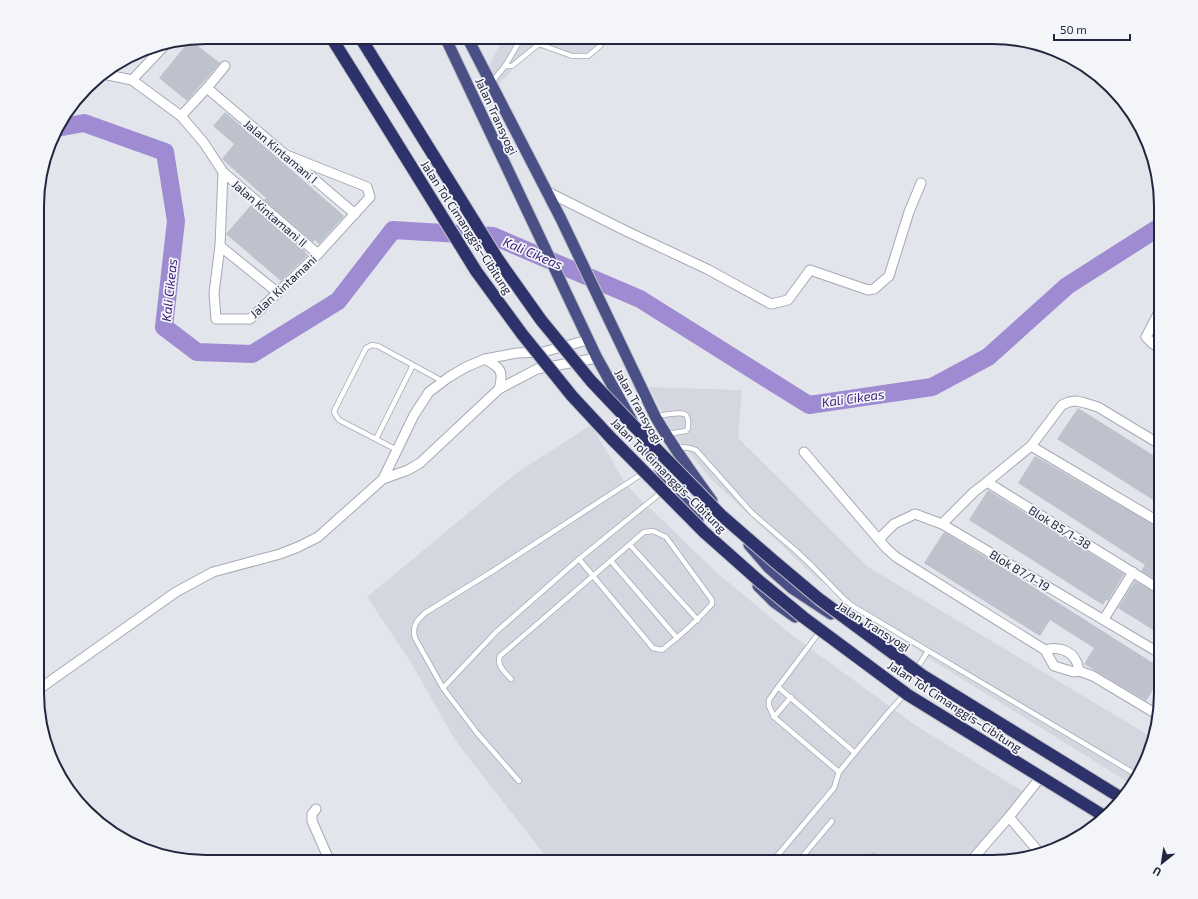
<svg xmlns="http://www.w3.org/2000/svg" width="1198" height="899" font-family="'Exo 2',sans-serif">
<rect width="100%" height="100%" fill="#e2e6ec"/>
<g fill="#d4d7e0">
<polygon points="504,37 602,37 592,56 533,48 497,86 489,66"/>
<polygon points="649,387 742,390 738,438 868,567 1153,738 1148,758 1131,784 930,659 813,575 710,478 673,433"/>
<polygon points="591,425 627,486 715,571 792,635 915,725 1027,794 963,862 894,862 893,860 890,862 550,862 455,740 410,661 367,597 515,474"/>
</g>
<g fill="none" stroke-linecap="round" stroke-linejoin="round">
<polyline stroke="#9f8bd1" stroke-width="18" points="57,128 84,123 165,152 176,221 164,327 197,352 252,354 338,301 393,230 493,236 640,299 809,405 932,387 988,357 1067,286 1161,226"/>
</g>
<g fill="#bec2cd">
<polygon points="190,40 220,63 187,101 159,78"/>
<polygon points="225,112 344,216 319,244 315,240 313,242 264,200 266,198 223,160 222,159 234,144 213,126"/>
<polygon points="251,205 256,210 257,209 305,251 305,252 308,255 281,281 226,234"/>
<polygon points="1078,408 1161,460 1161,505 1057,439"/>
<polygon points="1035,456 1161,529 1161,583 1141,571 1145,565 1018,483"/>
<polygon points="988,490 1124,574 1108,601 1106,600 1103,605 969,520"/>
<polygon points="944,532 997,564 1161,668 1161,690 1155,687 1146,701 1084,664 1094,648 1050,620 1040,636 924,563"/>
<polygon points="1135,581 1161,596 1161,635 1118,608"/>
</g>
<g fill="none" stroke-linecap="round" stroke-linejoin="round">
<defs>
<g id="service">
<polyline points="505,66 522,37"/>
<polyline points="491,83 505,66 512,66 539,44 572,56 588,56 600,46 605,37"/>
<path d="M656,416C663,415 682,411 686,415C689,418 688,425 688,428L686,431L667,434"/>
<polyline points="376,439 413,365"/>
<path d="M676,448C684,446 689,447 696,450L752,513L795,550L811,565L844,599L851,605L1137,775"/>
<polyline points="397,450 339,420 335,414 334,411 366,348 372,345 378,346 444,382"/>
<polyline points="630,545 698,620"/>
<polyline points="611,561 677,638"/>
<polyline points="917,668 928,651"/>
<path d="M511,679C505,672 496,665 500,656L644,532L653,531L666,537L712,600V604C697,621 680,636 662,650L653,648L579,559"/>
<polyline points="778,687 855,753"/>
<polyline points="443,688 496,632 579,559 663,491"/>
<polyline points="791,697 774,717 839,772 887,714 905,694"/>
<polyline points="774,717 769,706 769,700 778,687 818,634"/>
<path d="M519,781L477,733L443,688L415,638C412,627 416,621 425,613L493,571L657,464"/>
<polyline points="772,862 834,788 839,772"/>
<polyline points="798,862 832,821"/>
<polyline points="867,862 873,856"/>
</g>
<g id="minor">
<polyline points="103,74 132,80 181,116 204,143 223,172 220,246 214,293 216,319 250,319 318,254 370,197 367,187 284,154"/>
<polyline points="132,80 167,43"/>
<polyline points="207,88 355,214"/>
<polyline points="181,116 207,88 225,66"/>
<polyline points="223,172 318,254"/>
<polyline points="546,191 626,231 707,269 771,304 788,300 810,270 868,290 874,289 889,276 909,212 921,183"/>
<polyline points="220,246 277,292"/>
<polyline points="1161,349 1153,344 1146,337 1161,308"/>
<path d="M485,359C501,368 504,371 499,389"/>
<polyline points="1031,446 1161,523"/>
<polyline points="804,452 886,548 896,557 1045,650 1054,666 1074,672 1079,671 1093,676 1158,715"/>
<polyline points="383,479 414,415 429,392 449,377 466,367 485,359 517,353 543,352 588,340"/>
<polyline points="987,482 1161,590"/>
<polyline points="942,524 974,492 987,482 1031,446 1062,405 1069,402 1076,401 1085,403 1098,407 1161,445"/>
<polyline points="879,539 894,524 915,514 942,524 1161,654"/>
<polyline points="1104,619 1133,572"/>
<path d="M1045,650C1056,646 1071,650 1076,661C1078,664 1078,668 1079,671"/>
<polyline points="37,692 42,687 176,592 213,572 280,554 298,547 318,537 383,479 408,470 420,463 499,389 537,369 597,358"/>
<polyline points="316,809 312,814 312,821 330,862"/>
<polyline points="1009,817 1038,851"/>
<polyline points="970,862 1009,817 1040,778"/>
</g>
<g id="trunk">
<polyline points="445,37 597,358 632,421"/>
<path d="M467,37L561,219L655,416C672,446 692,473 712,501"/>
<polyline points="641,437 657,464 670,484 698,520"/>
<polyline points="749,545 768,567 793,589 831,614"/>
<polyline points="758,586 774,602 795,617"/>
</g>
<g id="motorway">
<polyline points="331,37 351,69"/>
<polyline points="360,37 370,53"/>
</g>
</defs>
<use href="#service" stroke="#a5a9b4" stroke-width="6"/>
<use href="#minor" stroke="#a5a9b4" stroke-width="11"/>
<use href="#trunk" stroke="#c1c2c9" stroke-width="13"/>
<use href="#motorway" stroke="#c1c2c9" stroke-width="14"/>
<use href="#service" stroke="#fff" stroke-width="4.5"/>
<use href="#minor" stroke="#fff" stroke-width="9"/>
<use href="#trunk" stroke="#4a5086" stroke-width="11"/>
<use href="#motorway" stroke="#2e326a" stroke-width="12"/>
<defs>
<g id="motorway-bridge">
<polyline points="370,53 497,258 541,320 591,381 629,421 721,515 774,561 818,598 922,675 1123,799"/>
<polyline points="351,69 476,271 522,334 572,396 611,438 704,532 758,580 803,617 908,695 1104,816"/>
</g>
</defs>
<use href="#motorway-bridge" stroke="#c1c2c9" stroke-width="14" stroke-linecap="butt"/>
<use href="#motorway-bridge" stroke="#2e326a" stroke-width="12"/>
</g>
<g text-anchor="middle" dominant-baseline="central" stroke-width="3.5" stroke-linejoin="round" paint-order="stroke">
<g font-size="12" fill="#22263e" stroke="#f3f5f9">
<text transform="translate(497 116) rotate(65)">Jalan Transyogi</text>
<text transform="translate(281 151) rotate(40)">Jalan Kintamani I</text>
<text transform="translate(270 213) rotate(41)">Jalan Kintamani II</text>
<text transform="translate(467 227) rotate(57)">Jalan Tol Cimanggis–Cibitung</text>
<text transform="translate(283 286) rotate(-43)">Jalan Kintamani</text>
<text transform="translate(639 406) rotate(60)">Jalan Transyogi</text>
<text transform="translate(669 475) rotate(45)">Jalan Tol Cimanggis–Cibitung</text>
<text transform="translate(1060 527) rotate(32)">Blok B5/1-38</text>
<text transform="translate(1020 570) rotate(31)">Blok B7/1-19</text>
<text transform="translate(874 626) rotate(32)">Jalan Transyogi</text>
<text transform="translate(955 706) rotate(33)">Jalan Tol Cimanggis–Cibitung</text>
</g>
<g font-size="13" font-style="italic" fill="#391c7a" stroke="#f3f5f9">
<text transform="translate(533 253) rotate(23)">Kali Cikeas</text>
<text transform="translate(169 290) rotate(-84)">Kali Cikeas</text>
<text transform="translate(853 398) rotate(-8)">Kali Cikeas</text>
</g>
</g>
<path d="M0 0H1198V899H0ZM206 44H992A162 162 0 0 1 1154 206V693A162 162 0 0 1 992 855H206A162 162 0 0 1 44 693V206A162 162 0 0 1 206 44Z" fill="#f3f5f9" fill-rule="evenodd"/>
<path fill="none" stroke="#22263e" stroke-width="2" d="M206 44H992A162 162 0 0 1 1154 206V693A162 162 0 0 1 992 855H206A162 162 0 0 1 44 693V206A162 162 0 0 1 206 44Z"/>
<g transform="translate(1162 863) rotate(210)" stroke="#f3f5f9" stroke-width="3" paint-order="stroke">
<path d="M0-3L7 15L0 10L-7 15Z" fill="#22263e"/>
<text y="-6" font-size="11" font-weight="bold" text-anchor="middle" fill="#22263e">U</text>
</g>
<path d="M1054 34v6h76v-6" fill="none" stroke="#22263e" stroke-width="2"/>
<text x="1060" y="34" font-size="12" fill="#22263e" stroke="#f3f5f9" stroke-width="3" paint-order="stroke">50 m</text>
</svg>
